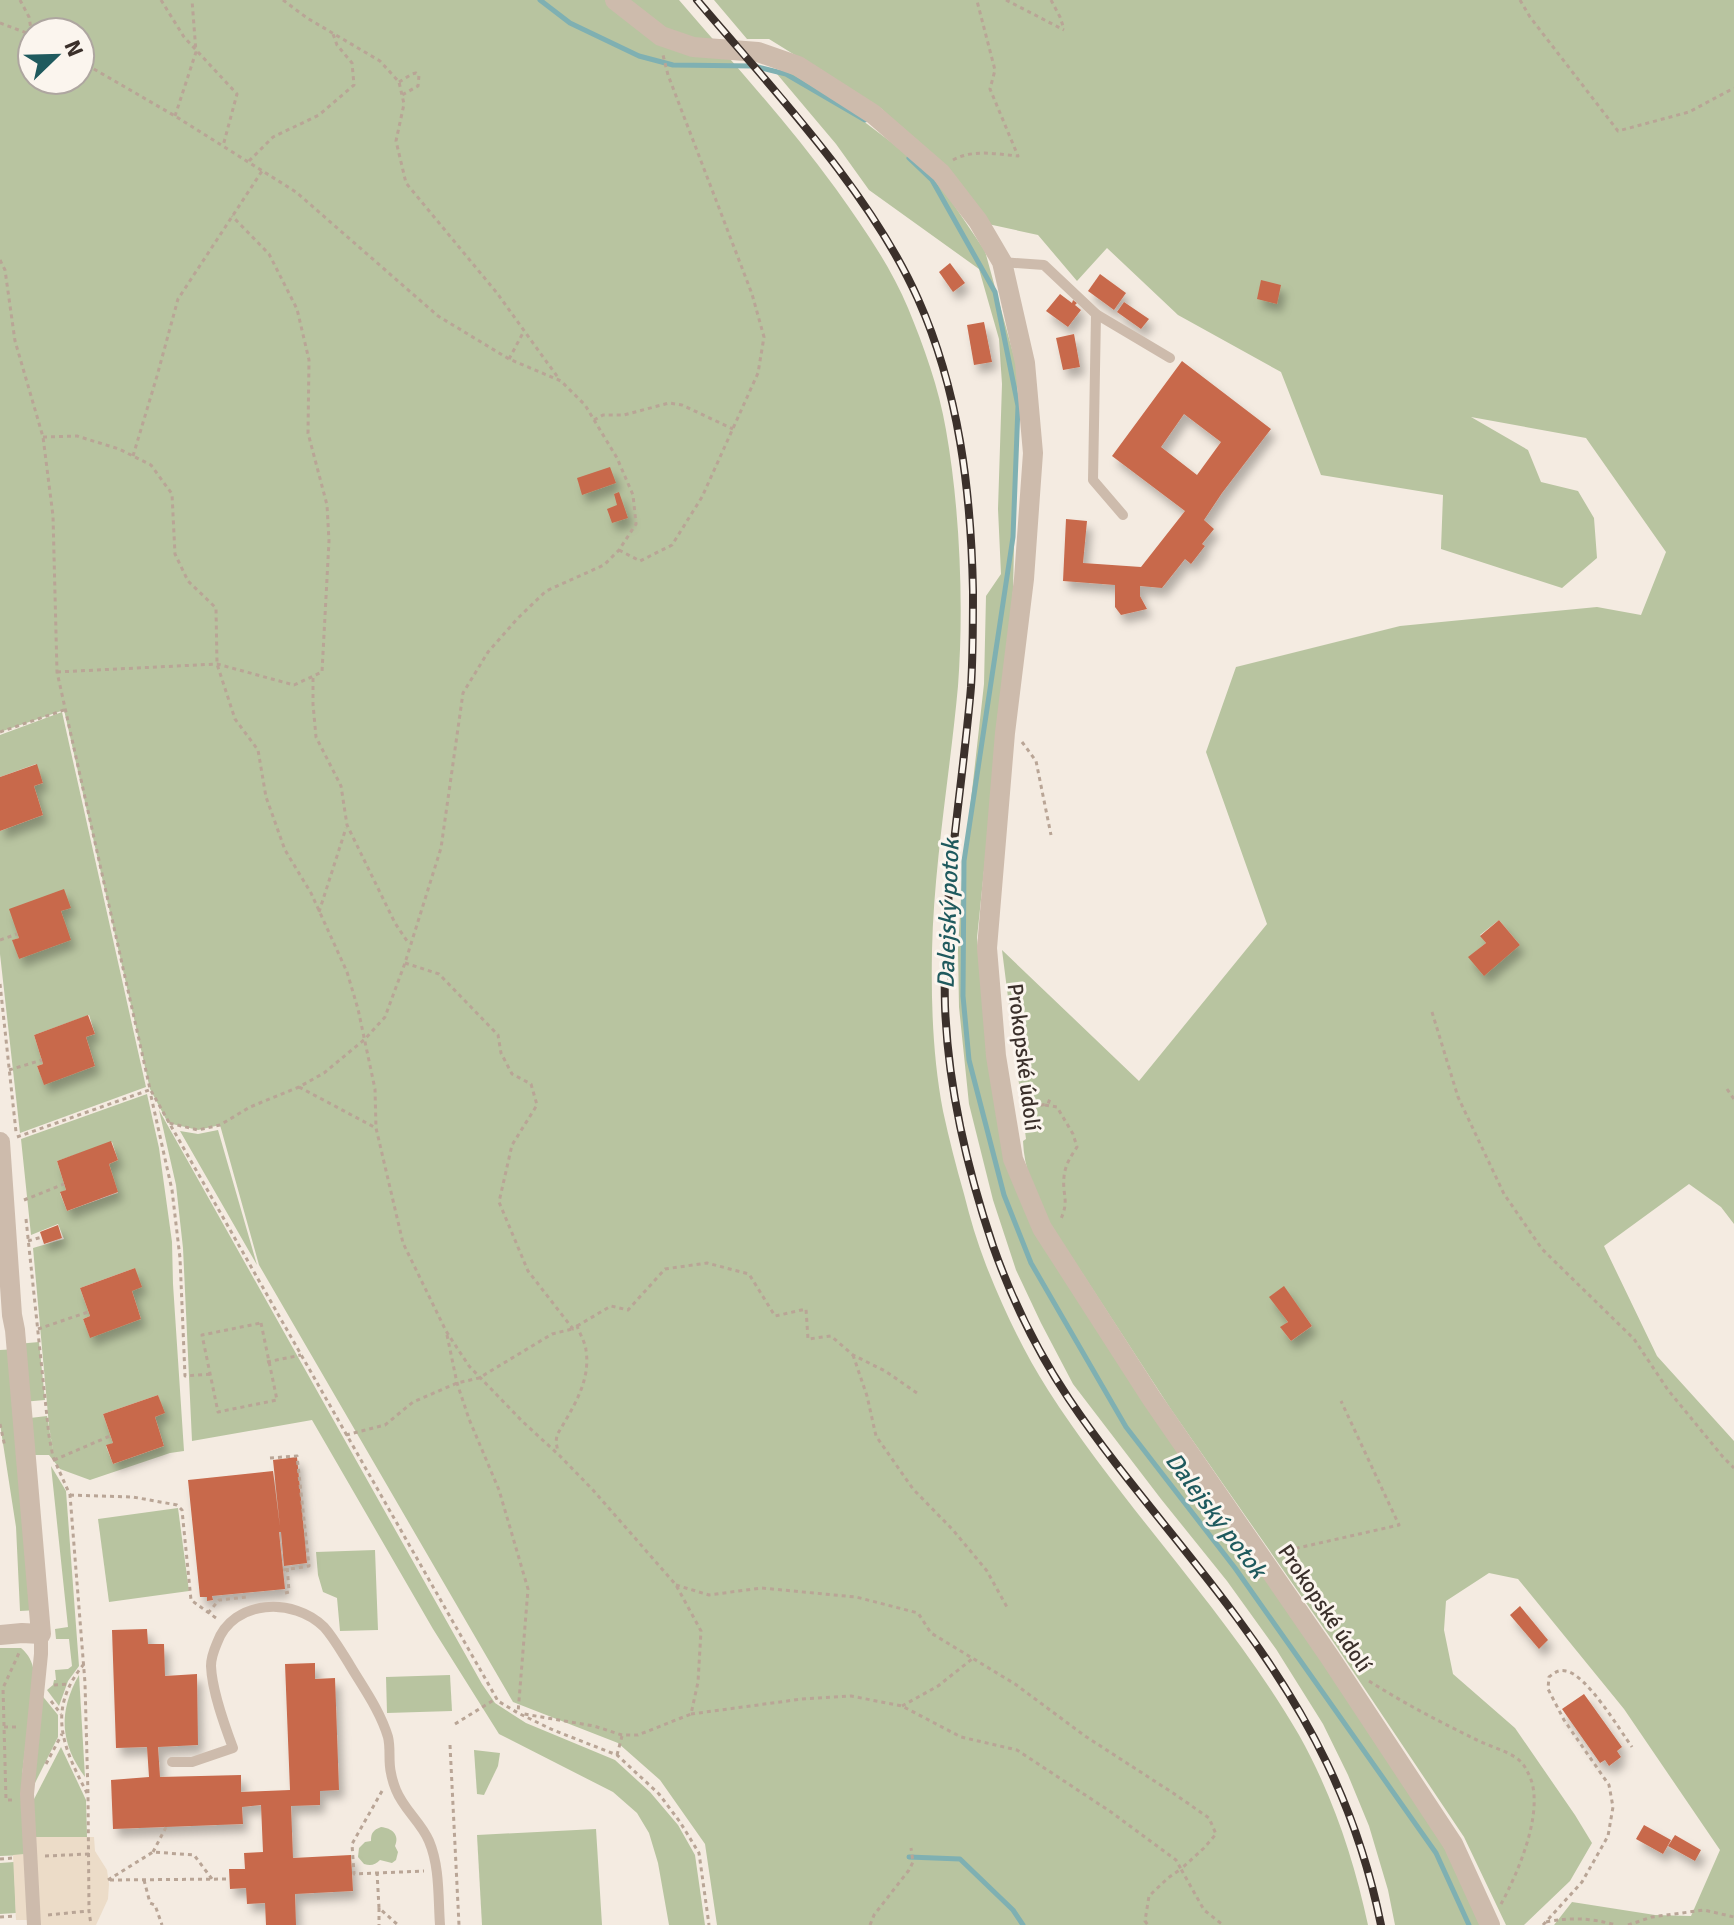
<svg xmlns="http://www.w3.org/2000/svg" width="1734" height="1925" font-family="Signika,sans-serif">
<defs>
<filter id="shadow"><feDropShadow dx="5" dy="8" stdDeviation="4" flood-color="#0004"/></filter>
</defs>
<rect width="100%" height="100%" fill="#f4ebe1"/>
<g fill="#b8c4a0" fill-rule="evenodd">
<path d="M0,0H679C732,62 788,123 836,189C863,227 890,265 908,308C924,347 939,388 946,430C960,509 964,606 958,686C950,774 934,862 932,951C931,1004 933,1059 943,1111C949,1139 956,1166 964,1194C970,1218 977,1242 986,1265C1003,1308 1023,1351 1048,1390C1125,1510 1227,1611 1299,1735C1332,1794 1354,1859 1368,1925H717L705,1844L660,1780L618,1743L513,1702L259,1265L220,1125L198,1130L168,1123L150,1089L64,710L0,732ZM32,32H80V80H32Z"/>
<path d="M714,0H1734V1224L1721,1207L1689,1184L1604,1246L1657,1356L1734,1441V1925H1554L1572,1902L1655,1915L1691,1916L1720,1850L1624,1709L1518,1579L1489,1573L1446,1601L1444,1630L1453,1674L1515,1728L1575,1815L1592,1843L1570,1881L1524,1925H1506L1464,1837L1332,1640L1170,1408L1045,1216C1034,1191 1024,1169 1023,1141L1026,1139L1002,950L1139,1081L1267,924L1206,752L1236,667L1400,626L1597,607L1641,615L1666,552L1586,438L1471,417L1528,450L1541,482L1578,491L1594,518L1597,558L1562,588L1441,549L1443,495L1321,475L1281,372L1178,315L1107,248L1077,281L1038,235L988,224L882,109L769,39H747ZM1499,920L1520,945L1469,957L1486,943L1480,935ZM1284,1287L1312,1326L1291,1341L1281,1328L1288,1322L1270,1297Z"/>
<polygon points="800,73 933,174 985,251 1018,371 1013,591 977,938 990,1058 1004,1158 1372,1732 1445,1849 1480,1925 1395,1925 1388,1890 1369,1826 1348,1775 1323,1724 1276,1649 1227,1581 1161,1499 1073,1384 1041,1323 1016,1270 993,1200 969,1104 959,1007 958,950 962,880 984,684 986,596 1001,574 998,509 1002,384 999,339 979,269 869,190 836,144 777,74"/>
<path d="M62,712L146,1087L20,1133L0,954V831L43,815L34,786L43,783L36,764L0,777V735ZM71,908L61,911L64,921L19,959L13,940L19,938L15,924ZM89,1015L95,1034L86,1037L95,1066L44,1084L37,1066L43,1064L34,1035Z"/>
<path d="M147,1094L159,1148L172,1242L173,1284L184,1451L170,1453L90,1480L60,1469L49,1455H35L30,1418L47,1416L54,1457L49,1426L33,1248L64,1239L58,1224L31,1235L21,1139ZM112,1142L118,1160L109,1164L118,1193L67,1211L60,1193L66,1190L57,1161ZM135,1268L132,1291L141,1319L90,1337L83,1319L90,1316L80,1288ZM158,1395L164,1413L155,1417L164,1446L113,1464L106,1446L113,1443L103,1414Z"/>
<polygon points="159,1110 482,1684 495,1703 526,1723 615,1760 650,1792 678,1825 695,1855 705,1925 669,1925 658,1863 649,1833 637,1813 613,1792 499,1734 433,1629 312,1420 192,1441 183,1248 176,1185"/>
<polygon points="218,1130 257,1265 180,1131 198,1134"/>
<polygon points="39,1342 45,1400 22,1402 38,1610 20,1611 16,1527 0,1424 0,1350 17,1349 17,1344"/>
<polygon points="51,1466 66,1491 79,1666 68,1681 59,1706 47,1690 53,1685 54,1680 56,1680 55,1670 68,1669 72,1666 69,1639 56,1639 55,1629 68,1627"/>
<polygon points="178,1508 189,1591 109,1602 98,1519"/>
<polygon points="375,1550 378,1630 340,1631 337,1598 323,1592 318,1575 316,1552"/>
<path d="M0,1648H21C29,1655 32,1661 34,1672L22,1776L24,1855L0,1856Z"/>
<path d="M79,1675L85,1777C60,1743 58,1712 79,1675Z"/>
<polygon points="450,1675 452,1711 387,1713 386,1677"/>
<polygon points="40,1693 58,1715 58,1737 32,1789"/>
<polygon points="61,1747 86,1800 87,1837 32,1837 32,1803"/>
<polygon points="474,1750 500,1753 498,1766 484,1795 477,1794"/>
<path d="M381,1827C392,1828 400,1835 395,1846L398,1852L396,1860L392,1863L380,1860C375,1865 371,1866 364,1864L358,1857L359,1848L365,1842L371,1841C371,1833 373,1830 381,1827Z"/>
<polygon points="596,1829 602,1925 482,1925 477,1835"/>
<polygon points="14,1862 16,1913 0,1914 0,1863"/>
</g>
<polygon fill="#ecdcc8" points="23,1837 94,1837 95,1851 107,1870 109,1884 108,1899 96,1925 31,1925 28,1920 16,1920 13,1855 24,1854"/>
<g fill="none" stroke-linecap="round" stroke-linejoin="round">
<g stroke="#7fb0b2" stroke-width="5">
<polyline points="540,0 570,23 639,56 673,65 753,66 786,74 865,120"/>
<polyline points="909,158 932,180 995,292 1018,406 1013,537 964,861 963,996 969,1060 1004,1195 1031,1263 1126,1427 1235,1568 1436,1853 1469,1925"/>
<polyline points="909,1857 960,1859 1013,1910 1023,1925"/>
</g>
</g>
<g fill="#c8694b" fill-rule="evenodd" filter="url(#shadow)">
<polygon points="950,263 965,283 953,292 939,272"/>
<polygon points="1100,274 1126,293 1114,310 1088,291"/>
<polygon points="1261,280 1281,285 1277,304 1257,299"/>
<polygon points="1060,294 1072,303 1073,300 1077,303 1075,305 1081,310 1068,327 1046,311"/>
<polygon points="1124,302 1149,319 1141,329 1117,312"/>
<polygon points="984,322 992,362 974,365 967,325"/>
<polygon points="1074,334 1080,367 1063,370 1056,338"/>
<path d="M1182,361L1271,429L1222,493L1204,520L1214,529L1202,544L1205,546L1191,564L1185,559L1162,588L1140,586V596L1147,609L1121,615L1115,607V585L1063,581L1066,519L1087,521L1083,563L1141,567L1185,511L1112,456ZM1184,414L1221,442L1197,475L1161,447Z"/>
<polygon points="610,467 616,483 582,495 577,478"/>
<polygon points="619,492 628,518 612,523 607,509 617,505 614,494"/>
<polygon points="37,764 43,783 34,786 43,815 0,831 0,777"/>
<polygon points="64,889 71,908 61,911 71,940 19,959 12,940 19,938 9,909"/>
<polygon points="1499,920 1520,945 1484,976 1468,957 1486,943 1480,936"/>
<polygon points="88,1015 95,1034 86,1037 95,1066 44,1085 37,1066 43,1064 34,1035"/>
<polygon points="111,1141 118,1160 109,1164 118,1192 67,1211 60,1192 66,1190 57,1161"/>
<polygon points="58,1225 62,1238 44,1244 40,1232"/>
<polygon points="135,1268 142,1287 132,1291 141,1319 90,1338 83,1319 90,1316 80,1288"/>
<polygon points="1284,1286 1312,1326 1291,1341 1280,1327 1288,1322 1269,1297"/>
<polygon points="158,1395 165,1413 155,1417 164,1446 113,1464 106,1445 113,1443 103,1414"/>
<polygon points="297,1457 307,1563 284,1566 281,1532 279,1532 285,1589 212,1596 213,1600 207,1601 207,1597 200,1597 188,1480 273,1471 280,1527 273,1460"/>
<polygon points="1520,1606 1548,1640 1539,1649 1510,1615"/>
<polygon points="147,1629 148,1644 164,1644 165,1676 197,1674 198,1745 158,1747 160,1777 241,1775 241,1792 290,1790 285,1664 315,1663 315,1679 335,1678 339,1790 320,1791 320,1805 291,1806 293,1858 351,1855 353,1891 295,1894 296,1925 266,1925 265,1903 247,1904 246,1888 230,1889 229,1869 245,1869 244,1853 263,1852 261,1805 242,1807 243,1824 113,1829 111,1780 149,1777 147,1747 116,1748 112,1630"/>
<polygon points="1584,1694 1622,1747 1617,1751 1621,1757 1609,1766 1605,1760 1600,1763 1562,1709"/>
<polygon points="1644,1825 1671,1840 1663,1854 1636,1839"/>
<polygon points="1675,1835 1701,1850 1695,1861 1668,1846"/>
</g>
<g fill="none" stroke-linecap="round" stroke-linejoin="round">
<g stroke="#b9a596" stroke-width="3" stroke-dasharray="4 4" stroke-linecap="butt">
<polyline points="20,0 29,17 32,35"/>
<polyline points="161,0 184,37 237,94 223,146"/>
<polyline points="283,0 307,18 380,61 399,82 404,104 396,141 406,183 497,293 559,379"/>
<polyline points="1006,0 1064,30"/>
<polyline points="1051,0 1060,17 1064,29"/>
<polyline points="1520,0 1530,17 1618,131 1689,112 1734,88"/>
<polyline points="0,23 32,35"/>
<polyline points="80,61 175,116 296,192 438,316 509,359 561,381 585,405 617,458 633,495 636,524 619,550 604,565 546,591 517,619 488,652 463,693 441,848 405,963 385,1017 365,1039 324,1073 299,1087 250,1107 220,1125 198,1130 169,1123"/>
<polyline points="399,82 412,74 416,73 419,75 418,86 402,95"/>
<polyline points="175,116 196,52 192,0"/>
<path d="M953,160C973,149 996,154 1018,156L990,89L995,70L977,1L978,0"/>
<polyline points="249,161 273,137 319,115 354,85 352,63 337,45 333,34"/>
<polyline points="0,260 5,270 15,341 43,437 53,516 57,672 150,1089 498,1701 518,1713 553,1730 617,1755 659,1794 680,1822 699,1853 709,1925"/>
<polyline points="509,359 524,331"/>
<polyline points="594,420 603,415 624,415 669,403 682,405 733,429"/>
<polyline points="43,437 77,436 119,449 151,465 172,494 175,554 188,581 216,608 217,664 235,719 258,750 266,797 285,850 311,893 347,972 358,1009 375,1089 376,1128 403,1243 446,1331 469,1366 522,1421 560,1456 593,1490 676,1585 701,1631 698,1682 691,1714 638,1735 622,1735 594,1726 524,1714"/>
<polyline points="133,456 157,376 178,299 262,171"/>
<polyline points="619,550 640,561 672,545 702,497 758,373 764,337 752,294 668,75 663,55"/>
<polyline points="57,672 217,664 294,685 322,672 329,541 327,505 308,433 309,360 297,309 269,254 232,216"/>
<polyline points="313,678 313,704 316,737 341,786 347,825 395,923 409,944"/>
<polyline points="0,732 64,710"/>
<polyline points="1022,742 1036,761 1051,835"/>
<polyline points="319,912 346,828"/>
<polyline points="0,940 17,934"/>
<path d="M405,963L439,974L498,1035L501,1053L512,1074L531,1084L537,1105L512,1145L499,1202L528,1271L573,1329L577,1326C580,1334 585,1342 586,1350C591,1382 572,1409 557,1435L556,1442L558,1452"/>
<polyline points="0,984 16,1132"/>
<polyline points="1432,1012 1458,1097 1504,1194 1542,1249 1634,1339 1668,1390 1723,1457 1734,1468"/>
<polyline points="9,1070 42,1060"/>
<polyline points="299,1087 376,1128"/>
<polyline points="1727,1089 1734,1099"/>
<polyline points="151,1096 172,1190 180,1258 185,1376 212,1374"/>
<path d="M1045,1105L1057,1107L1073,1134L1077,1147C1071,1156 1065,1165 1064,1177C1062,1196 1070,1200 1060,1221"/>
<polyline points="1025,1108 1048,1104 1051,1096"/>
<polyline points="17,1137 149,1090"/>
<polyline points="24,1200 64,1184"/>
<polyline points="26,1219 49,1436 53,1457 70,1495 85,1683 88,1795 89,1911 91,1925"/>
<polyline points="28,1241 42,1237"/>
<polygon points="261,1323 277,1400 218,1412 202,1335"/>
<polyline points="577,1326 611,1306 628,1310 665,1269 707,1263 749,1274 775,1316 806,1309 808,1339 831,1336 853,1355 885,1371 917,1393"/>
<polyline points="38,1329 88,1312"/>
<polyline points="447,1335 457,1383 469,1419 499,1490 528,1589 518,1713"/>
<polyline points="853,1355 867,1396 876,1436 913,1489 953,1530 987,1571 1007,1607"/>
<polyline points="267,1362 301,1355"/>
<polyline points="0,1424 5,1447"/>
<polyline points="346,1435 385,1425 413,1402 457,1383 479,1378 552,1334 572,1329"/>
<polyline points="270,1458 297,1456 309,1566 283,1570"/>
<polyline points="54,1460 110,1436"/>
<polyline points="70,1495 133,1497 177,1505 182,1510 191,1600 216,1618"/>
<polyline points="1280,1552 1399,1525 1341,1401"/>
<polyline points="676,1585 709,1595 761,1588 856,1597 918,1613 931,1633 1015,1684 1085,1736 1173,1793 1209,1818 1216,1834 1204,1848 1181,1869 1204,1910 1223,1925"/>
<polyline points="285,1593 289,1592 287,1565"/>
<polyline points="208,1613 219,1600 246,1597"/>
<path d="M84,1664C46,1710 63,1747 87,1793"/>
<path d="M1369,1681C1402,1702 1436,1720 1471,1737C1485,1745 1502,1749 1515,1757C1520,1760 1525,1766 1527,1771C1548,1805 1518,1873 1501,1904"/>
<polyline points="54,1685 70,1684"/>
<polyline points="51,1701 61,1714"/>
<polyline points="902,1706 938,1686 972,1659"/>
<polyline points="691,1714 802,1699 851,1696 902,1706 961,1737 1017,1750 1111,1812 1176,1860 1181,1869 1168,1878 1149,1896 1145,1921 1148,1925"/>
<polyline points="455,1724 497,1698"/>
<polyline points="4,1727 20,1727"/>
<polyline points="450,1745 459,1925"/>
<polyline points="617,1755 622,1736"/>
<polyline points="46,1764 62,1734"/>
<polyline points="382,1791 352,1844 354,1874 424,1871"/>
<polyline points="12,1800 6,1800 3,1688 19,1653"/>
<polyline points="153,1852 166,1827"/>
<polyline points="45,1856 89,1854"/>
<polyline points="0,1859 13,1858"/>
<polyline points="377,1872 379,1908 398,1925"/>
<polyline points="108,1880 153,1852 194,1855 212,1879"/>
<polyline points="110,1880 230,1879"/>
<polyline points="144,1880 150,1903 155,1905 162,1925"/>
<polyline points="379,1908 379,1925"/>
<polyline points="48,1915 88,1911"/>
<polyline points="0,1917 16,1916"/>
<path d="M1546,1922C1572,1917 1590,1918 1616,1925"/>
<polyline points="870,1925 874,1915 909,1870 913,1862 911,1848"/>
<path d="M1543,1925L1582,1882L1608,1836L1613,1807L1609,1785L1564,1720L1548,1689L1549,1677C1554,1673 1559,1669 1566,1671C1587,1675 1619,1729 1632,1747"/>
<polyline points="1628,1925 1652,1917 1704,1910 1734,1917"/>
</g>
<g stroke="#cdbbac" stroke-width="10">
<polyline points="1002,262 1044,265 1096,314 1170,358"/>
<polyline points="1096,314 1093,480 1123,515"/>
<path d="M172,1762H192L233,1748C224,1724 212,1691 211,1666C211,1658 214,1650 217,1643C233,1599 294,1597 324,1627C333,1637 341,1651 348,1662C362,1686 380,1710 388,1737C391,1749 388,1761 391,1773C392,1779 394,1785 396,1790C404,1810 421,1822 429,1841C440,1867 438,1898 440,1925"/>
</g>
<polyline stroke="#cdbbac" stroke-width="14" points="34,1925 27,1794 41,1654 41,1634"/>
<g stroke="#cdbbac" stroke-width="20">
<polyline points="615,0 661,36 693,47 758,52 798,66 873,114 941,173 978,221 1002,262 1025,363 1033,453 1024,579 1005,733 987,948 996,1056 1013,1159 1042,1228 1152,1399 1329,1656 1453,1844 1490,1925"/>
<polyline points="0,1142 12,1315 15,1330 41,1634 22,1633 0,1635"/>
</g>
<defs>
<path id="rail" d="M697,0C773,90 870,191 918,299C959,391 971,491 973,591C973,623 973,655 971,687C962,793 942,899 945,1006C948,1087 967,1169 993,1246C1011,1297 1038,1353 1069,1399C1120,1475 1183,1544 1238,1619C1309,1715 1357,1807 1381,1925"/>
</defs>
<use href="#rail" stroke="#3b302b" stroke-width="8"/>
<use href="#rail" stroke="#fbf5ee" stroke-width="5" stroke-dasharray="15" stroke-linecap="butt"/>
</g>
<g text-anchor="middle" dominant-baseline="central" stroke-width="6" stroke-linejoin="round" paint-order="stroke">
<g font-size="22" fill="#3b302b" stroke="#fbf5ee">
<text transform="translate(1024 1057) rotate(83)">Prokopské údolí</text>
<text transform="translate(1325 1608) rotate(56)">Prokopské údolí</text>
</g>
<g font-size="24" font-style="italic" fill="#1f5a5e" stroke="#fbf5ee">
<text transform="translate(948 914) rotate(-88)">Dalejský potok</text>
<text transform="translate(1216 1515) rotate(53)">Dalejský potok</text>
</g>
</g>
<g transform="translate(56 56) rotate(67)"><circle r="38" fill="#fbf5ee" stroke="#aea6a0" stroke-width="2"/>
<path d="M0-6L14 30L0 20L-14 30Z" fill="#1f5a5e"/>
<text y="-12" font-size="22" font-weight="bold" text-anchor="middle" fill="#3b302b">N</text>
</g>
</svg>
